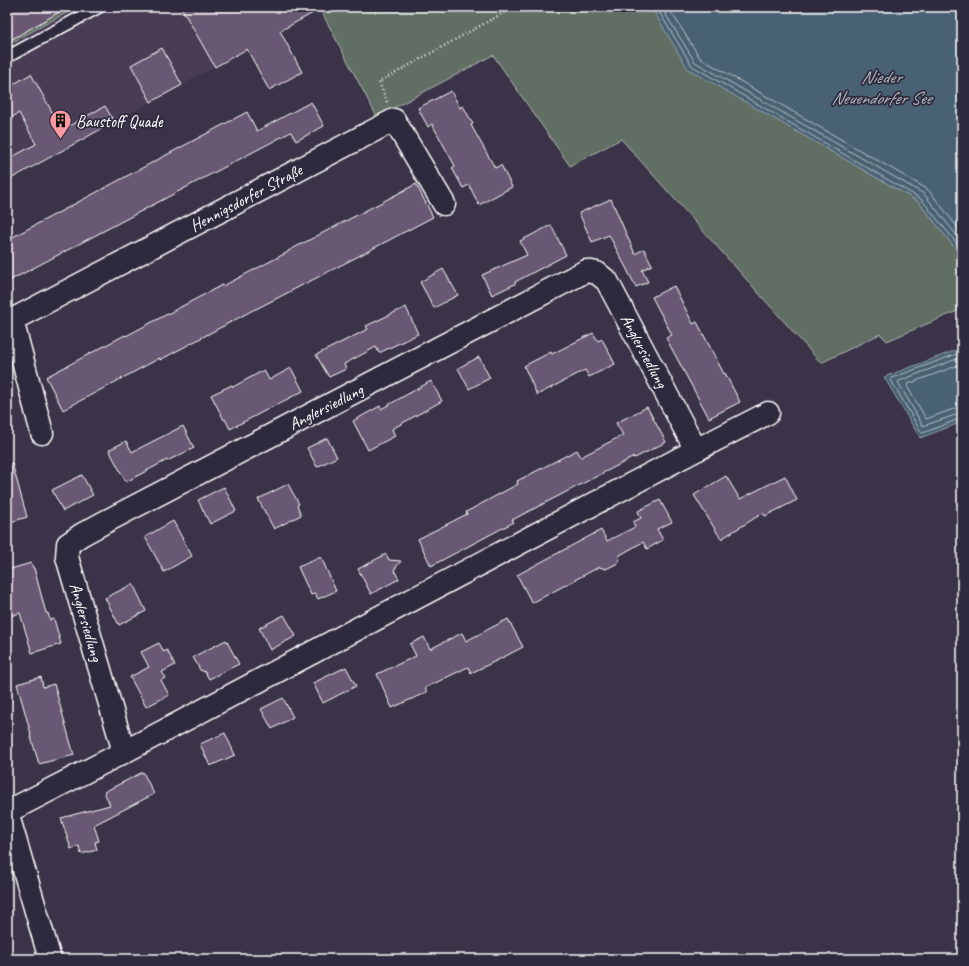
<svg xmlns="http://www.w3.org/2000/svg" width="969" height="966" font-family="Caveat,sans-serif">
<rect width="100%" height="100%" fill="#3b3348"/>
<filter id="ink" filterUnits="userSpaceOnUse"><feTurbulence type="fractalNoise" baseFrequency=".025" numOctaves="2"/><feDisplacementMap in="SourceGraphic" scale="8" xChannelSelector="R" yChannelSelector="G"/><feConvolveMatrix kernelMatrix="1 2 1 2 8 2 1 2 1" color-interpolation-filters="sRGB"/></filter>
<g filter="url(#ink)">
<polygon fill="#493e55" points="77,7 324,7 7,181 7,45"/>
<g fill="#616e64" stroke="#b0b6b2">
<polygon points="7,7 77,7 7,45"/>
<polygon points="324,7 651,7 689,69 919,202 962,257 962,309 887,341 880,334 821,363 621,139 570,166 493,55 377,117 320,9"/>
</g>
<g fill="#4a6273" stroke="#92a1ab">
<polygon points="651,7 962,7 962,257 919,202 688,69"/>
<polygon points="962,348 962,422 920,438 884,377"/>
</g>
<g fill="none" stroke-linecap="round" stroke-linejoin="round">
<g stroke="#b7c0c7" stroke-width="1">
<polyline points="656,7 692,66 921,199 962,250"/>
<polyline points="661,7 695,62 924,194 962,242"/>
<polyline points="668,7 700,58 927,189 931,193 962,233"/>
<polyline points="962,352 892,378 891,380 921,432 923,433 959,419 962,418"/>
<polyline points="962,357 899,381 898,382 923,426 958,414 962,413"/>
<polyline points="962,364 908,384 907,386 926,419 956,408 962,407"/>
</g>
</g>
<g fill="#695973" stroke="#fff">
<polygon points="7,7 68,7 7,42"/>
<polygon points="181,7 324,7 280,31 302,72 269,90 247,49 215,67"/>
<polygon points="162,48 182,85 151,102 131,65"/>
<polygon points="31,74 62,130 105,106 114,122 7,181 7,160 36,144 19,113 7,120 7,88"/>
<polygon points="451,91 460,108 463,106 473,124 471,125 495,168 501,165 512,187 479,205 469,185 463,188 452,168 455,166 432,124 428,127 418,108"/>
<polygon points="311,102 324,126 296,141 291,132 7,282 7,240 247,112 257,131"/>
<polygon points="416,184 433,217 353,259 256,309 255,309 160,360 160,358 63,410 46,377 125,335 126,336 222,285 223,286 288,252 288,251 384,201"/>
<polygon points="611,199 635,254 644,249 652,265 642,270 648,282 636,287 609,235 592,242 579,213"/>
<polygon points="551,225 566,255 515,282 515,284 492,295 482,275 527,255 520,241"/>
<polygon points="443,269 458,295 434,308 420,282"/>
<polygon points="674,286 693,324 697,322 724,374 725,373 740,402 709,418 666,338 672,335 652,297"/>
<polygon points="406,307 418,334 379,353 376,347 344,364 346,369 329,377 316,355 368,329 366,326"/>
<polygon points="593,333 598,341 602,339 615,364 589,377 585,370 537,395 524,366 551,352 552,354"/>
<polygon points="479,357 490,378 469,389 458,368"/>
<polygon points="291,368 303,391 230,429 225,419 224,420 211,395 232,385 233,387 264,370 269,380"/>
<polygon points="431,381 442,401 392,429 395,436 368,450 353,421 380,406 381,409"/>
<polygon points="647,407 666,442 635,458 634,457 512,520 514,522 431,566 418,539 467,514 466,512 518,484 517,481 577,450 581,457 623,435 616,423"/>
<polygon points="183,426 194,448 167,461 167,460 126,482 109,450 126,441 132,452"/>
<polygon points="327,438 337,457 317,467 307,448"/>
<polygon points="12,463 27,517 7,523 7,464"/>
<polygon points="82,475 93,495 63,511 52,490"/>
<polygon points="726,476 740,499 785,476 797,500 765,516 763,513 721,539 694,495"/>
<polygon points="288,484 299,504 297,505 301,515 274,529 258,499"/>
<polygon points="224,487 236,511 210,524 198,500"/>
<polygon points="660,500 672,522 657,529 663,540 647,549 643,542 620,555 618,563 606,569 599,567 532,603 517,575 601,530 607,541 635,527 633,522 641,518 638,511"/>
<polygon points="173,521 192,556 164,572 145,537"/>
<polygon points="386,554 389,560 401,561 394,570 399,579 371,594 358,569"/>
<polygon points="321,557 336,591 318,599 315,593 311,595 298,567"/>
<polygon points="31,563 33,568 34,568 46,613 48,613 50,620 54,619 61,644 32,653 20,613 7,617 7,570"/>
<polygon points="133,584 146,611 119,625 105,598"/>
<polygon points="284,615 296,636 270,650 259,628"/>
<polygon points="508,619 523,647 498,660 471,673 468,667 425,688 427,692 392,708 377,674 416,656 410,644 424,637 430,649 462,633 466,641"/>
<polygon points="226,640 239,664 209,679 205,672 200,670 193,657"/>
<polygon points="159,643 164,652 167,650 175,665 162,672 166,678 161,680 169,695 146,707 130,677 149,667 141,652"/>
<polygon points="346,667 356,686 323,703 313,683"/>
<polygon points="41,677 43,687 54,684 74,755 39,764 30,734 31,734 17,684"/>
<polygon points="283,698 293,717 272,729 261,709"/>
<polygon points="225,733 235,755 210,766 200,744"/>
<polygon points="143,772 154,794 94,825 99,841 95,842 97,850 81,854 79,846 71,849 61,818 110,805 104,792"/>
</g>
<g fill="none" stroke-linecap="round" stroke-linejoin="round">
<defs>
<polyline id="lane" points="7,57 99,7"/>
<g id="street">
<polyline points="12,320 42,433"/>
<polyline points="7,322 12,320 394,120 444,204"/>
<polyline points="124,752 67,557 68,544 81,535 103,523 586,271 597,273 607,281 696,450"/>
<polyline points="7,812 124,752 696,450 768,413"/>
</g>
<polyline id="secondary" points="7,812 50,959"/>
</defs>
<use href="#lane" stroke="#fff" stroke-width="14"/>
<use href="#street" stroke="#fff" stroke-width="25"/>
<use href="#secondary" stroke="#fff" stroke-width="25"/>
<polyline stroke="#fff" stroke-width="2.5" stroke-dasharray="1 3" stroke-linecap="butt" points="387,102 379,82 514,7"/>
<use href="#lane" stroke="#2f2a3d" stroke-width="11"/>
<use href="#street" stroke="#2f2a3d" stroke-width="22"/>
<use href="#secondary" stroke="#2f2a3d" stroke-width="22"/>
</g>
</g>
<defs>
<symbol id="building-pin" viewBox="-11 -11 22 30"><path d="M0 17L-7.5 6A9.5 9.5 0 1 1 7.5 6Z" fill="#ff9aa2" stroke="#2f2a3d"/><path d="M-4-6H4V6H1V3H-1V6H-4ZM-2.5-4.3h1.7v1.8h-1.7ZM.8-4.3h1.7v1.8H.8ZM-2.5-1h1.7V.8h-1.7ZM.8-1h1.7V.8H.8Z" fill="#111"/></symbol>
</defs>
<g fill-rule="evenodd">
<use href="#building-pin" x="48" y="108" width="25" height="34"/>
</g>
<g text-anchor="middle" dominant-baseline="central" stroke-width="3.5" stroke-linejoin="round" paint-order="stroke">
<g font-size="17" fill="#fff" stroke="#2f2a3d" text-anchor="start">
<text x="76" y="121">Baustoff Quade</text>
</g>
<g font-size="17" fill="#fff" stroke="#2f2a3d">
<text transform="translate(246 198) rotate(-28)">Hennigsdorfer Straße</text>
<text transform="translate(644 351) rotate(62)">Anglersiedlung</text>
<text transform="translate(326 407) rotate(-27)">Anglersiedlung</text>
<text transform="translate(86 622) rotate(74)">Anglersiedlung</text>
</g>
<g font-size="18" font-style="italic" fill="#aeb8c0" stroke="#2f2a3d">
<text x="881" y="77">Nieder<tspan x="881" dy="21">Neuendorfer See</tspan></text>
</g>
</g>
<rect width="969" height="966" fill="none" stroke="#2f2a3d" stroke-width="24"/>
<rect x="12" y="12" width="945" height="942" fill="none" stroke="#fff" stroke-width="1.5" filter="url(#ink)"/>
</svg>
